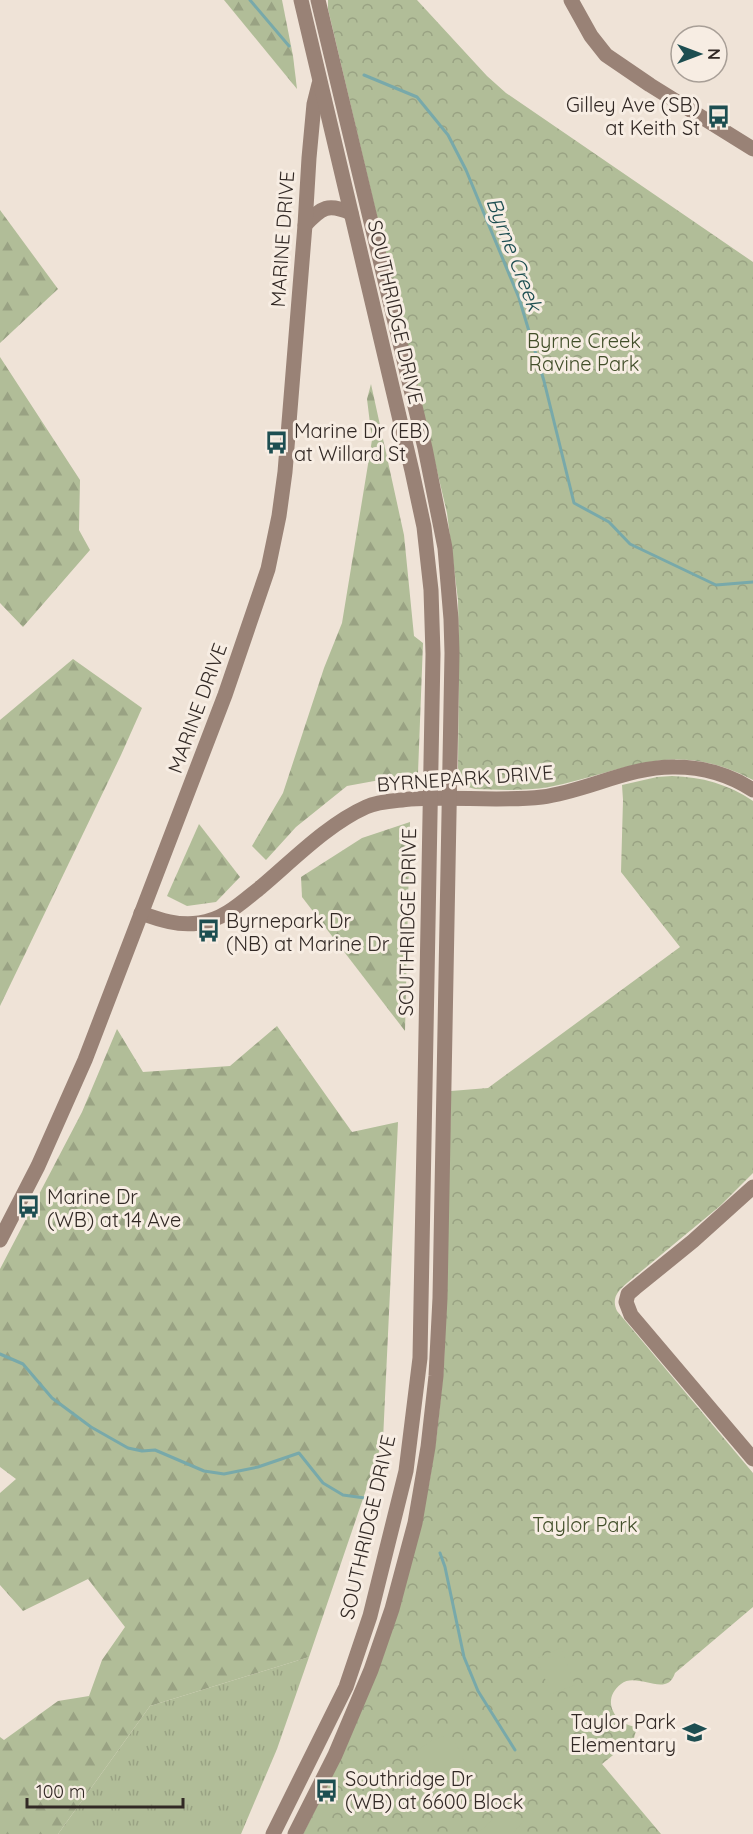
<svg xmlns="http://www.w3.org/2000/svg" width="753" height="1834" font-family="Quicksand,sans-serif">
<defs>
<pattern id="grass-tufts" width="24" height="20" patternUnits="userSpaceOnUse" patternTransform="scale(1.5)"><rect width="24" height="20" fill="#b1bd98"/><path d="M3 7l-1-3M5 7V3M7 7l1-3M15 17l-1-3M17 17v-4M19 17l1-3" fill="none" stroke="#99a283"/></pattern>
<pattern id="forest-firs" width="22" height="20" patternUnits="userSpaceOnUse" patternTransform="scale(1.5)"><rect width="22" height="20" fill="#b1bd98"/><path d="M5 1l3.5 6h-7zM16 11l3.5 6h-7z" fill="#99a283"/></pattern>
<pattern id="park-crowns" width="20" height="18" patternUnits="userSpaceOnUse" patternTransform="scale(1.5)"><rect width="20" height="18" fill="#b1bd98"/><path d="M2 6a3 3 0 1 1 6 0M12 15a3 3 0 1 1 6 0" fill="none" stroke="#99a283"/></pattern>
</defs>
<rect width="100%" height="100%" fill="#efe3d7"/>
<polygon fill="url(#grass-tufts)" points="309,1657 277,1749 241,1834 58,1834 150,1706"/>
<g fill="url(#forest-firs)">
<polygon points="224,0 282,0 293,56 297,89"/>
<polygon points="0,210 58,289 0,343"/>
<polygon points="0,357 80,480 79,530 90,550 23,627 0,603"/>
<polygon points="371,384 404,535 414,636 423,643 418,773 347,786 296,827 266,860 252,846 283,793 324,668 342,623 372,440 367,399"/>
<polygon points="73,659 142,708 121,755 0,1006 0,720"/>
<polygon points="410,822 405,1031 302,897 301,877 362,838"/>
<polygon points="199,824 240,877 216,902 187,906 167,896"/>
<polygon points="277,1026 352,1132 398,1122 383,1440 309,1657 150,1706 58,1834 0,1834 0,1737 4,1740 58,1701 89,1696 102,1660 125,1627 88,1579 23,1611 0,1585 0,1493 16,1479 0,1467 0,1269 82,1112 117,1029 143,1072 230,1066"/>
</g>
<g fill="url(#park-crowns)">
<path d="M328,0H417L487,76L506,93L753,262V780C673,738 628,771 549,787C525,791 500,790 475,789L468,787L463,783L458,768L459,655L458,600L447,513L328,9Z"/>
<path d="M672,776C702,777 728,784 753,801V1173L720,1206L627,1283C618,1291 611,1298 617,1311L753,1473V1607L675,1673C667,1699 637,1671 621,1684C600,1700 615,1725 637,1727L634,1738L602,1764L661,1834H303L340,1760L383,1657L429,1484L437,1433L444,1365L451,1091L488,1088L680,947L621,872L623,800L622,785L657,777Z"/>
</g>
<g fill="#b1bd98">
<polygon points="561,1648 575,1685 551,1694 537,1658"/>
<path d="M444,1736H450C459,1747 466,1760 465,1775C464,1795 439,1812 421,1811C416,1810 412,1808 407,1806C393,1773 412,1746 444,1736Z"/>
<polygon points="507,1805 524,1821 512,1834 477,1834"/>
</g>
<g fill="none" stroke-linecap="round" stroke-linejoin="round">
<g stroke="#78a9aa" stroke-width="3">
<polyline points="250,0 289,46"/>
<polyline points="364,75 417,97 448,135 466,170 519,298 544,381 574,503 609,522 630,544 716,585 753,582"/>
<polyline points="0,1354 23,1364 52,1398 91,1427 128,1448 142,1451 155,1450 204,1471 224,1474 258,1467 299,1453 323,1483 343,1495 372,1499"/>
<polyline points="440,1553 445,1567 464,1657 478,1691 515,1750"/>
</g>
<g stroke="#998276" stroke-width="15">
<polyline points="571,0 591,36 606,55 650,85 753,149"/>
<path d="M305,225C322,207 328,203 351,213"/>
<path d="M141,913C160,920 178,926 199,923C224,920 242,902 261,887C293,860 328,824 366,807C379,801 396,801 410,799C454,796 499,802 542,797C587,791 630,766 675,767C703,767 730,775 753,790"/>
<polyline points="753,1187 693,1241 635,1288 628,1294 626,1302 631,1315 753,1459"/>
<polyline points="0,1240 38,1166 85,1060 225,695 268,569 279,516 285,472 305,225 309,158 314,104 319,84"/>
<polyline points="273,1834 346,1687 370,1616 406,1471 420,1358 433,654 431,590 424,527 412,471 301,0"/>
<polyline points="295,1834 335,1755 371,1670 392,1609 415,1523 428,1447 436,1376 440,1298 452,653 451,619 445,548 425,448 318,0"/>
</g>
</g>
<defs>
<symbol id="bus-bare" viewBox="-9 -9 18 18"><path d="M-5-6H5V4H4V6H2V4H-2V6H-4V4H-5ZM-3.5-4V0h7V-4ZM-3.5 1.2v1.5H-2V1.2ZM2 1.2v1.5H3.5V1.2Z" fill="#1d4e51" stroke="#f7ede3" stroke-width="2.5" paint-order="stroke"/></symbol>
<symbol id="school-bare" viewBox="-9 -9 18 18"><path d="M0-5L7-2L0 1L-7-2ZM-4 1L0 2.5L4 1V4Q0 6-4 4Z" fill="#1d4e51" stroke="#f7ede3" stroke-width="2.5" paint-order="stroke"/></symbol>
</defs>
<g fill-rule="evenodd">
<use href="#bus-bare" x="702" y="100" width="33" height="33"/>
<use href="#bus-bare" x="260" y="426" width="33" height="33"/>
<use href="#bus-bare" x="192" y="914" width="33" height="33"/>
<use href="#bus-bare" x="12" y="1190" width="33" height="33"/>
<use href="#school-bare" x="678" y="1716" width="33" height="33"/>
<use href="#bus-bare" x="310" y="1774" width="33" height="33"/>
</g>
<g text-anchor="middle" dominant-baseline="central" stroke-width="6" stroke-linejoin="round" paint-order="stroke">
<g font-size="20" fill="#322925" stroke="#f7ede3" text-anchor="start">
<text x="700" y="104" text-anchor="end">Gilley Ave (SB)<tspan x="700" dy="23">at Keith St</tspan></text>
<text x="294" y="430">Marine Dr (EB)<tspan x="294" dy="23">at Willard St</tspan></text>
<text x="226" y="920">Byrnepark Dr<tspan x="226" dy="23">(NB) at Marine Dr</tspan></text>
<text x="47" y="1196">Marine Dr<tspan x="47" dy="23">(WB) at 14 Ave</tspan></text>
<text x="676" y="1721" text-anchor="end">Taylor Park<tspan x="676" dy="23">Elementary</tspan></text>
<text x="345" y="1778">Southridge Dr<tspan x="345" dy="23">(WB) at 6600 Block</tspan></text>
</g>
<g font-size="20" fill="#322925" stroke="#f7ede3">
<text transform="translate(282 239) rotate(-86)">MARINE DRIVE</text>
<text transform="translate(396 312) rotate(77)">SOUTHRIDGE DRIVE</text>
<text transform="translate(197 708) rotate(-70)">MARINE DRIVE</text>
<text transform="translate(465 778) rotate(-4)">BYRNEPARK DRIVE</text>
<text transform="translate(407 922) rotate(-89)">SOUTHRIDGE DRIVE</text>
<text transform="translate(367 1527) rotate(-77)">SOUTHRIDGE DRIVE</text>
</g>
<g font-size="20" fill="#424f2a" stroke="#f7ede3">
<text x="584" y="340">Byrne Creek<tspan x="584" dy="23">Ravine Park</tspan></text>
<text x="585" y="1524">Taylor Park</text>
</g>
<g font-size="21" font-style="italic" fill="#1d4e51" stroke="#f7ede3">
<text transform="translate(515 254) rotate(69)">Byrne Creek</text>
</g>
</g>
<g transform="translate(699 54) rotate(90)"><circle r="28" fill="#f7ede3" stroke="#a89f97" stroke-width="1.5"/>
<path d="M0-4.5L10 22L0 15L-10 22Z" fill="#1d4e51"/>
<text y="-9" font-size="16" font-weight="bold" text-anchor="middle" fill="#322925">N</text>
</g>
<path d="M27 1798v9h156v-9" fill="none" stroke="#322925" stroke-width="3"/>
<text x="36" y="1798" font-size="18" fill="#322925" stroke="#f7ede3" stroke-width="4.5" paint-order="stroke">100 m</text>
</svg>
